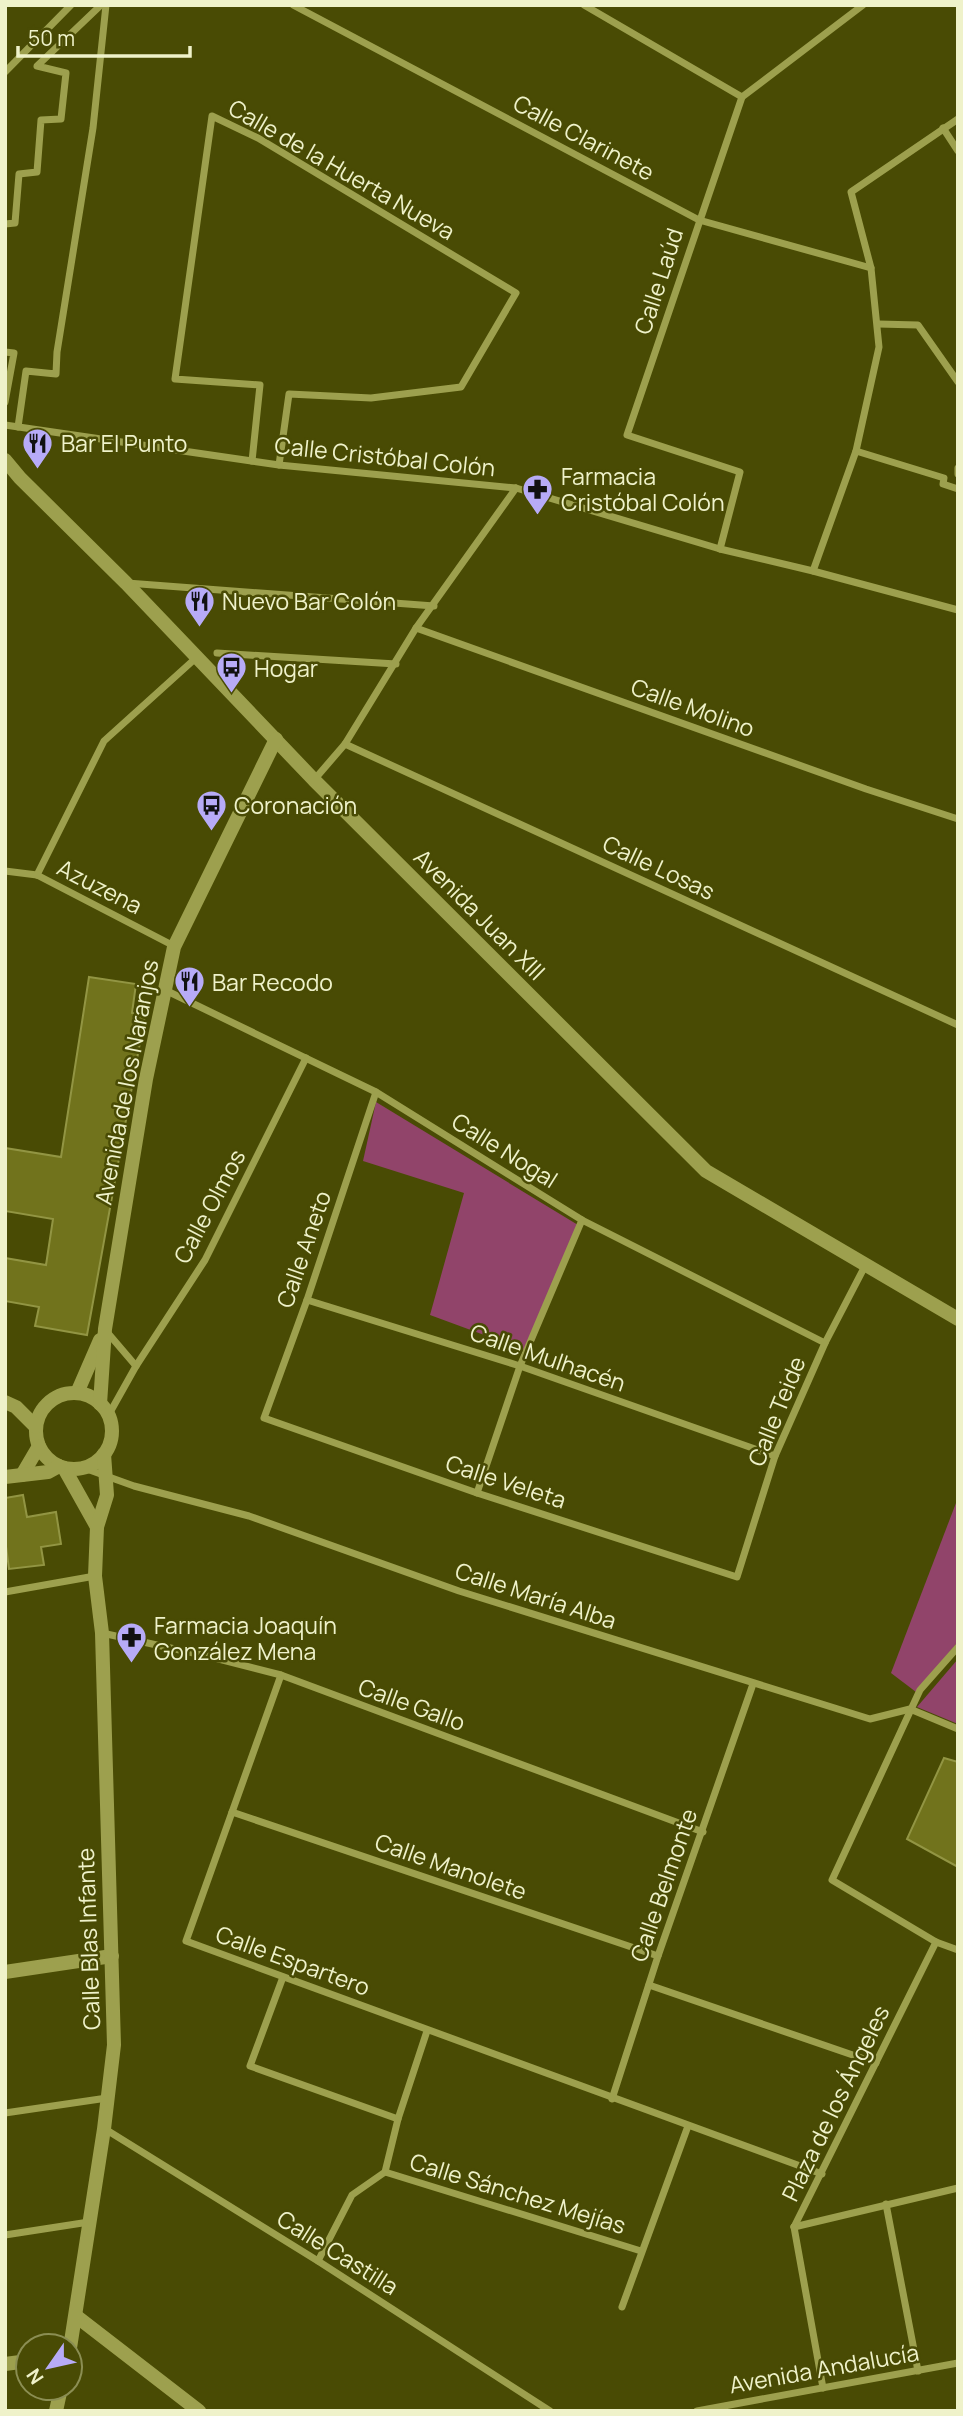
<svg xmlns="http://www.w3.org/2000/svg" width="963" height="2416" font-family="Manrope,sans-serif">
<rect width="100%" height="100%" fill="#494b04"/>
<g fill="#91446a">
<polygon points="376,1102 578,1225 530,1352 430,1315 464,1193 363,1161"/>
<polygon points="956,1503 958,1504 958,1642 916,1692 891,1673"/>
<polygon points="958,1659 958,1724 917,1707"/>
</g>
<g fill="#71731c" stroke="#929543" stroke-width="2">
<polygon points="89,977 136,984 132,1013 145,1015 87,1335 35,1326 39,1307 5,1301 5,1258 46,1265 53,1219 5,1211 5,1148 61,1157"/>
<polygon points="23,1495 27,1517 56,1512 61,1544 41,1547 44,1565 9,1569 5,1539 5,1498"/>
<polygon points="944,1758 958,1762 958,1867 907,1839"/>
</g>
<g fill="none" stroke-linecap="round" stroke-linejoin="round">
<g stroke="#9da04e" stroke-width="7">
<polyline points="293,5 699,220 871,268"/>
<polyline points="584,5 742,97"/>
<polyline points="5,72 71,5"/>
<polyline points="943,128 958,151"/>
<polyline points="5,224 15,223 19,174 37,172 41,120 61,119 66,73 37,66 101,5"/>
<polyline points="878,324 918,325 958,382"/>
<polyline points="5,352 14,353 5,402"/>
<polyline points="5,425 279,465 516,488 720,549 813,571 958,610"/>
<polyline points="18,427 26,371 56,374 57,352 93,128 106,5"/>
<polyline points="856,451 944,478 943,484 958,489"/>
<polyline points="252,461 260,385 175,379 212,116 258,138 516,293 461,387 371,398 289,394 279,465"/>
<polyline points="958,468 958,474"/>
<polyline points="720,549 740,472 627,435 742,97 863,5"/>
<polyline points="813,571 856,451 879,347 871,268 851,192 958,119"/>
<polyline points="127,583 434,606"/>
<polyline points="416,628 866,789 958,819"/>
<polyline points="217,653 396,664"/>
<polyline points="345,744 958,1025"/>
<polyline points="314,780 345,744 416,628 516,488"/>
<polyline points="5,871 37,875 174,946"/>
<polyline points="37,875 104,741 197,657"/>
<polyline points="165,990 376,1092 582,1220 825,1343"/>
<polyline points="376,1092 307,1300 264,1418 477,1493 737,1577 775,1456 825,1343 865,1266"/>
<polyline points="307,1300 520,1366 775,1456"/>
<polyline points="107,1332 136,1366"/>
<polyline points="108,1416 136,1366 205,1260 306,1058"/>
<polyline points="84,1468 134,1486 249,1516 459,1591 870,1719 910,1709 958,1729"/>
<polyline points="477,1493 520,1366 582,1220"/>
<polyline points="5,1592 95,1576"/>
<polyline points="102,1633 207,1656 281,1675 703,1832"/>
<polyline points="958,1647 920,1690 832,1880 936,1942 958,1950"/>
<polyline points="281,1675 186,1941 822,2174"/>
<polyline points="232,1812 658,1956"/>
<polyline points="283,1977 250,2066 398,2119"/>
<polyline points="649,1985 876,2063"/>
<polyline points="612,2099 658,1956 753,1684"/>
<polyline points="5,2113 107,2098"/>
<polyline points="105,2129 318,2261 550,2411"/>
<polyline points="385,2172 641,2251"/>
<polyline points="886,2204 918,2371"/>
<polyline points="794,2227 936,1942"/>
<polyline points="794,2227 958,2188"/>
<polyline points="794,2227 823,2388"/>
<polyline points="5,2235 89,2222"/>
<polyline points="318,2261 352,2195 385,2172 398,2119 427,2031"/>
<polyline points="622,2307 688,2126"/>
<polyline points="697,2411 958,2363"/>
</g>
<g stroke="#9da04e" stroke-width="14">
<polyline points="5,460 20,478 126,583 314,780 706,1171 958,1319"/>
<polyline points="77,1393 100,1340"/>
<circle cx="74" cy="1431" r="38"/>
<polyline points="5,1402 16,1407 36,1427"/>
<polyline points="100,1404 105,1329 146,1079 174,947 276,739"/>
<polyline points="64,1468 97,1527"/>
<polyline points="22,1475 39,1446"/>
<polyline points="5,1477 48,1472 59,1466"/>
<polyline points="5,1972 112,1956"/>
<polyline points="76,2316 199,2411"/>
<polyline points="70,2348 104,2129 114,2045 102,1633 95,1576 97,1527 107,1495 104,1454"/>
<polyline points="5,2364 28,2361"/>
<polyline points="56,2411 61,2388"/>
</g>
</g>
<defs>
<symbol id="restaurant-pin" viewBox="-11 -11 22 30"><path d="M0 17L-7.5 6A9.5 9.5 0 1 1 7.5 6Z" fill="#b7abf7" stroke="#494b04"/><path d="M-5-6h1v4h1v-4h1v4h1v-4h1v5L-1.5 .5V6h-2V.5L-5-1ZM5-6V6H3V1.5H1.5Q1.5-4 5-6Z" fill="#111"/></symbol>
<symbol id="pharmacy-pin" viewBox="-11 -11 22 30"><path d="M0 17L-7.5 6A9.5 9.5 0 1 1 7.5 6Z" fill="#b7abf7" stroke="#494b04"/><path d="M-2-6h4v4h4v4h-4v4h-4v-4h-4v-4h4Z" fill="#111"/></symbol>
<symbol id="bus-pin" viewBox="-11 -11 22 30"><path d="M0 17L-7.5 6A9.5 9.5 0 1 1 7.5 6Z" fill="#b7abf7" stroke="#494b04"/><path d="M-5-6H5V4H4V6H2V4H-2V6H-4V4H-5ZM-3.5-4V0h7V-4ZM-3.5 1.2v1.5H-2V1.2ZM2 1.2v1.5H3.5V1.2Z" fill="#111"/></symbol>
</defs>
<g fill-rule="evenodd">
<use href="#restaurant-pin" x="20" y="426" width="35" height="47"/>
<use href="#pharmacy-pin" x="520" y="472" width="35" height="47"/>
<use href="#restaurant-pin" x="182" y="584" width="35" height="47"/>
<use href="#bus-pin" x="214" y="650" width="35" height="47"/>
<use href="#bus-pin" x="194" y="788" width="35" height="47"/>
<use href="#restaurant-pin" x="172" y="964" width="35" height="47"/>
<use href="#pharmacy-pin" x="114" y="1620" width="35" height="47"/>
</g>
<g text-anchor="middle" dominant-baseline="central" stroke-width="5" stroke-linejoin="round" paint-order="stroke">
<g font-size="23" fill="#eff2ca" stroke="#494b04">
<text transform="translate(584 137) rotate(28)">Calle Clarinete</text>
<text transform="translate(342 169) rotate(30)">Calle de la Huerta Nueva</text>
<text transform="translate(658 281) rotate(-72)">Calle Laúd</text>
<text transform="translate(385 456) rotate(6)">Calle Cristóbal Colón</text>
<text transform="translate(693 707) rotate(20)">Calle Molino</text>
<text transform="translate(659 867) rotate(25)">Calle Losas</text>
<text transform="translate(100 886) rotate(27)">Azuzena</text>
<text transform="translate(480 914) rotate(45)">Avenida Juan XIII</text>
<text transform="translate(126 1082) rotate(-79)">Avenida de los Naranjos</text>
<text transform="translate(505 1150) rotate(32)">Calle Nogal</text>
<text transform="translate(209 1206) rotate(-62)">Calle Olmos</text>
<text transform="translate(303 1249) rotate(-71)">Calle Aneto</text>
<text transform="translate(548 1357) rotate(19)">Calle Mulhacén</text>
<text transform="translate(776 1411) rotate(-68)">Calle Teide</text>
<text transform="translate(506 1481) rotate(18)">Calle Veleta</text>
<text transform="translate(536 1595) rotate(18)">Calle María Alba</text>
<text transform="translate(412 1704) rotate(20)">Calle Gallo</text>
<text transform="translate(451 1866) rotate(19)">Calle Manolete</text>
<text transform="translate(663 1885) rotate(-71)">Calle Belmonte</text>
<text transform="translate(88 1939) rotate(-92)">Calle Blas Infante</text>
<text transform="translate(293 1960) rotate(20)">Calle Espartero</text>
<text transform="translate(835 2103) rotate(-64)">Plaza de los Ángeles</text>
<text transform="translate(518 2193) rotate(17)">Calle Sánchez Mejías</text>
<text transform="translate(338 2252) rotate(32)">Calle Castilla</text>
<text transform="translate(824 2368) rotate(-10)">Avenida Andalucía</text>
</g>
<g font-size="23" fill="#eff2ca" stroke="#494b04" text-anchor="start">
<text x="61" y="443">Bar El Punto</text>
<text x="561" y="476">Farmacia<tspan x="561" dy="26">Cristóbal Colón</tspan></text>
<text x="222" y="601">Nuevo Bar Colón</text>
<text x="254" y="668">Hogar</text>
<text x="234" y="805">Coronación</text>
<text x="212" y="982">Bar Recodo</text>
<text x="154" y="1625">Farmacia Joaquín<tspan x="154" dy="26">González Mena</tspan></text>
</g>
</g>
<rect width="963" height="2416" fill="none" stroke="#eff2ca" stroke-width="14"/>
<g transform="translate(49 2367) rotate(236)"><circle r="33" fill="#494b04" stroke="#8b8e53" stroke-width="2"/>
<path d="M0-5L12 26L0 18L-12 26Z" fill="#b7abf7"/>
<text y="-10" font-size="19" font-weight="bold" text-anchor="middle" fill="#eff2ca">N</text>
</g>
<path d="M18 46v10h172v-10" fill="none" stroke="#eff2ca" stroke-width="3.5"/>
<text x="28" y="46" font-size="21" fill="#eff2ca" stroke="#494b04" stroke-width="5" paint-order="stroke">50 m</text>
</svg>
